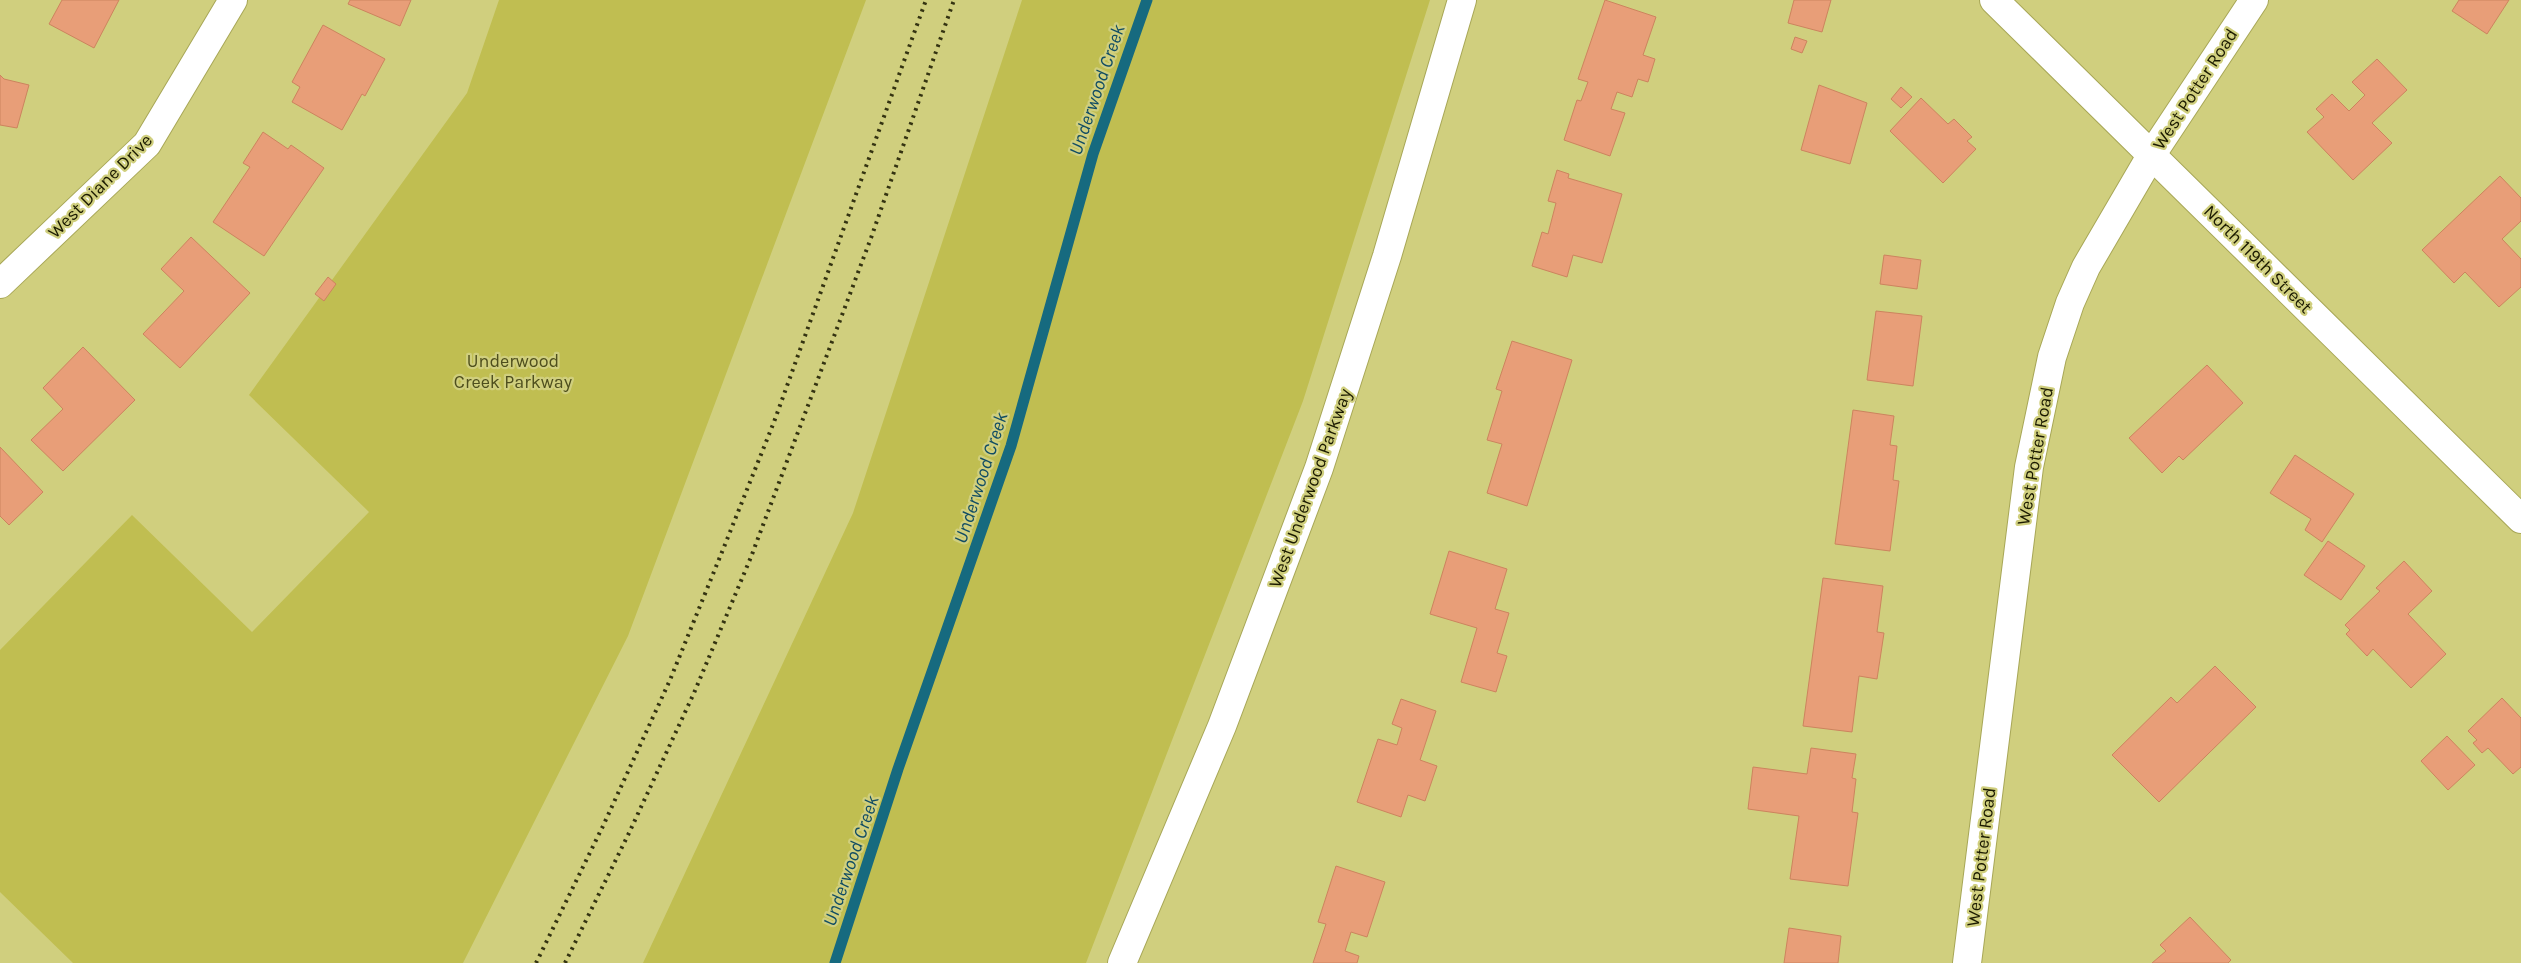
<svg xmlns="http://www.w3.org/2000/svg" width="2521" height="963" font-family="Karla,sans-serif">
<rect width="100%" height="100%" fill="#d0cf7e"/>
<g fill="#c0be51">
<polygon points="499,0 866,0 628,636 463,963 73,963 0,892 0,650 132,515 252,632 369,512 249,395 467,93"/>
<polygon points="1022,0 1430,0 1303,401 1086,963 643,963 853,513"/>
</g>
<g fill="none" stroke-linecap="round" stroke-linejoin="round">
<polyline stroke="#166a7f" stroke-width="11" points="835,963 898,769 1011,446 1093,154 1147,0"/>
</g>
<g fill="#e89e78" stroke="#cc845e">
<polygon points="62,0 119,0 94,48 49,24"/>
<polygon points="350,0 411,0 400,26 348,4"/>
<polygon points="1605,0 1656,17 1643,55 1655,59 1648,82 1638,79 1632,97 1617,92 1611,109 1625,113 1610,156 1564,140 1577,100 1581,101 1588,82 1578,79"/>
<polygon points="1794,0 1831,0 1822,32 1788,23"/>
<polygon points="2459,0 2509,0 2487,34 2452,11"/>
<polygon points="323,25 385,59 365,96 362,94 342,130 292,102 300,87 292,82"/>
<polygon points="1795,37 1807,41 1802,53 1791,49"/>
<polygon points="2377,59 2407,90 2372,123 2392,143 2353,180 2307,132 2324,117 2316,109 2332,94 2349,111 2365,95 2352,82"/>
<polygon points="0,75 4,79 29,85 17,128 0,125"/>
<polygon points="1819,85 1867,103 1850,164 1801,150"/>
<polygon points="1901,87 1912,97 1901,108 1891,99"/>
<polygon points="1921,98 1948,124 1954,119 1972,137 1967,141 1976,149 1943,183 1890,131"/>
<polygon points="263,132 288,149 291,145 324,168 264,256 213,222 250,167 243,163"/>
<polygon points="1557,170 1569,174 1568,178 1622,194 1602,263 1573,255 1567,277 1532,266 1542,232 1548,234 1556,203 1548,201"/>
<polygon points="2500,176 2521,198 2521,221 2502,239 2521,259 2521,287 2499,307 2465,272 2454,283 2422,250"/>
<polygon points="191,237 250,293 180,368 143,334 184,291 161,269"/>
<polygon points="1884,255 1921,260 1917,289 1880,284"/>
<polygon points="328,277 336,284 324,301 315,294"/>
<polygon points="1876,311 1922,316 1913,386 1867,380"/>
<polygon points="1512,341 1572,360 1527,506 1487,493 1502,444 1487,440 1502,391 1496,389"/>
<polygon points="83,347 135,400 63,471 31,440 63,409 43,388"/>
<polygon points="2207,365 2243,403 2183,460 2179,456 2162,473 2129,438"/>
<polygon points="1853,410 1894,416 1890,445 1897,446 1893,480 1899,481 1890,551 1835,544"/>
<polygon points="0,447 43,492 9,525 0,516"/>
<polygon points="2295,455 2354,494 2322,542 2305,530 2311,519 2270,493"/>
<polygon points="2328,541 2365,566 2341,600 2304,575"/>
<polygon points="1449,551 1507,569 1495,609 1509,613 1497,653 1507,656 1496,692 1461,682 1477,628 1430,614"/>
<polygon points="2404,561 2432,591 2408,614 2446,654 2411,688 2373,649 2367,656 2346,634 2350,630 2345,625 2380,591 2376,588"/>
<polygon points="1823,578 1883,586 1877,632 1884,633 1877,679 1859,676 1852,732 1803,726"/>
<polygon points="2215,666 2256,707 2159,802 2112,755 2171,697 2177,703"/>
<polygon points="2502,698 2521,718 2521,767 2513,774 2488,748 2482,753 2473,743 2477,740 2468,731"/>
<polygon points="1401,699 1436,711 1420,760 1437,766 1425,801 1408,795 1401,817 1357,802 1378,739 1397,745 1402,728 1392,724"/>
<polygon points="2447,736 2475,765 2448,790 2421,761"/>
<polygon points="1811,748 1856,754 1852,778 1856,779 1852,812 1858,813 1848,886 1790,879 1799,816 1748,809 1753,767 1807,774"/>
<polygon points="1336,866 1385,882 1367,937 1351,932 1345,951 1359,956 1357,963 1313,963 1326,924 1318,922"/>
<polygon points="2190,917 2231,960 2228,963 2152,963 2166,951 2160,945"/>
<polygon points="1789,928 1841,936 1838,963 1784,963"/>
</g>
<g fill="none" stroke-linecap="round" stroke-linejoin="round">
<defs>
<g id="street">
<polyline points="1994,0 2521,519"/>
<polyline points="0,284 147,144 233,0"/>
<polyline points="1122,963 1222,726 1319,468 1387,256 1462,0"/>
<polyline points="1967,963 2029,467 2052,357 2070,303 2086,267 2152,154 2254,0"/>
</g>
</defs>
<use href="#street" stroke="#a8a757" stroke-width="30"/>
<use href="#street" stroke="#fff" stroke-width="28"/>
<g stroke="#343311" stroke-width="4" stroke-dasharray="2.5 5" stroke-linecap="butt">
<polyline points="536,963 603,826 670,680 724,547 774,422 926,0"/>
<polyline points="565,963 629,833 694,693 751,557 871,238 954,0"/>
</g>
</g>
<g text-anchor="middle" dominant-baseline="central" stroke-width="4.5" stroke-linejoin="round" paint-order="stroke">
<g font-size="18" fill="#1b1a00" stroke="#d0cf7e">
<text transform="translate(2195 89) rotate(-57)">West Potter Road</text>
<text transform="translate(100 186) rotate(-45)">West Diane Drive</text>
<text transform="translate(2258 259) rotate(45)">North 119th Street</text>
<text transform="translate(2035 456) rotate(-80)">West Potter Road</text>
<text transform="translate(1310 488) rotate(-70)">West Underwood Parkway</text>
<text transform="translate(1981 857) rotate(-83)">West Potter Road</text>
</g>
<g font-size="18" fill="#4e4e1d" stroke="#d0cf7e">
<text x="513" y="361">Underwood<tspan x="513" dy="21">Creek Parkway</tspan></text>
</g>
<g font-size="19" font-style="italic" fill="#124d63" stroke="#d0cf7e">
<text transform="translate(1097 90) rotate(-71)">Underwood Creek</text>
<text transform="translate(981 478) rotate(-72)">Underwood Creek</text>
<text transform="translate(851 861) rotate(-71)">Underwood Creek</text>
</g>
</g>
</svg>
